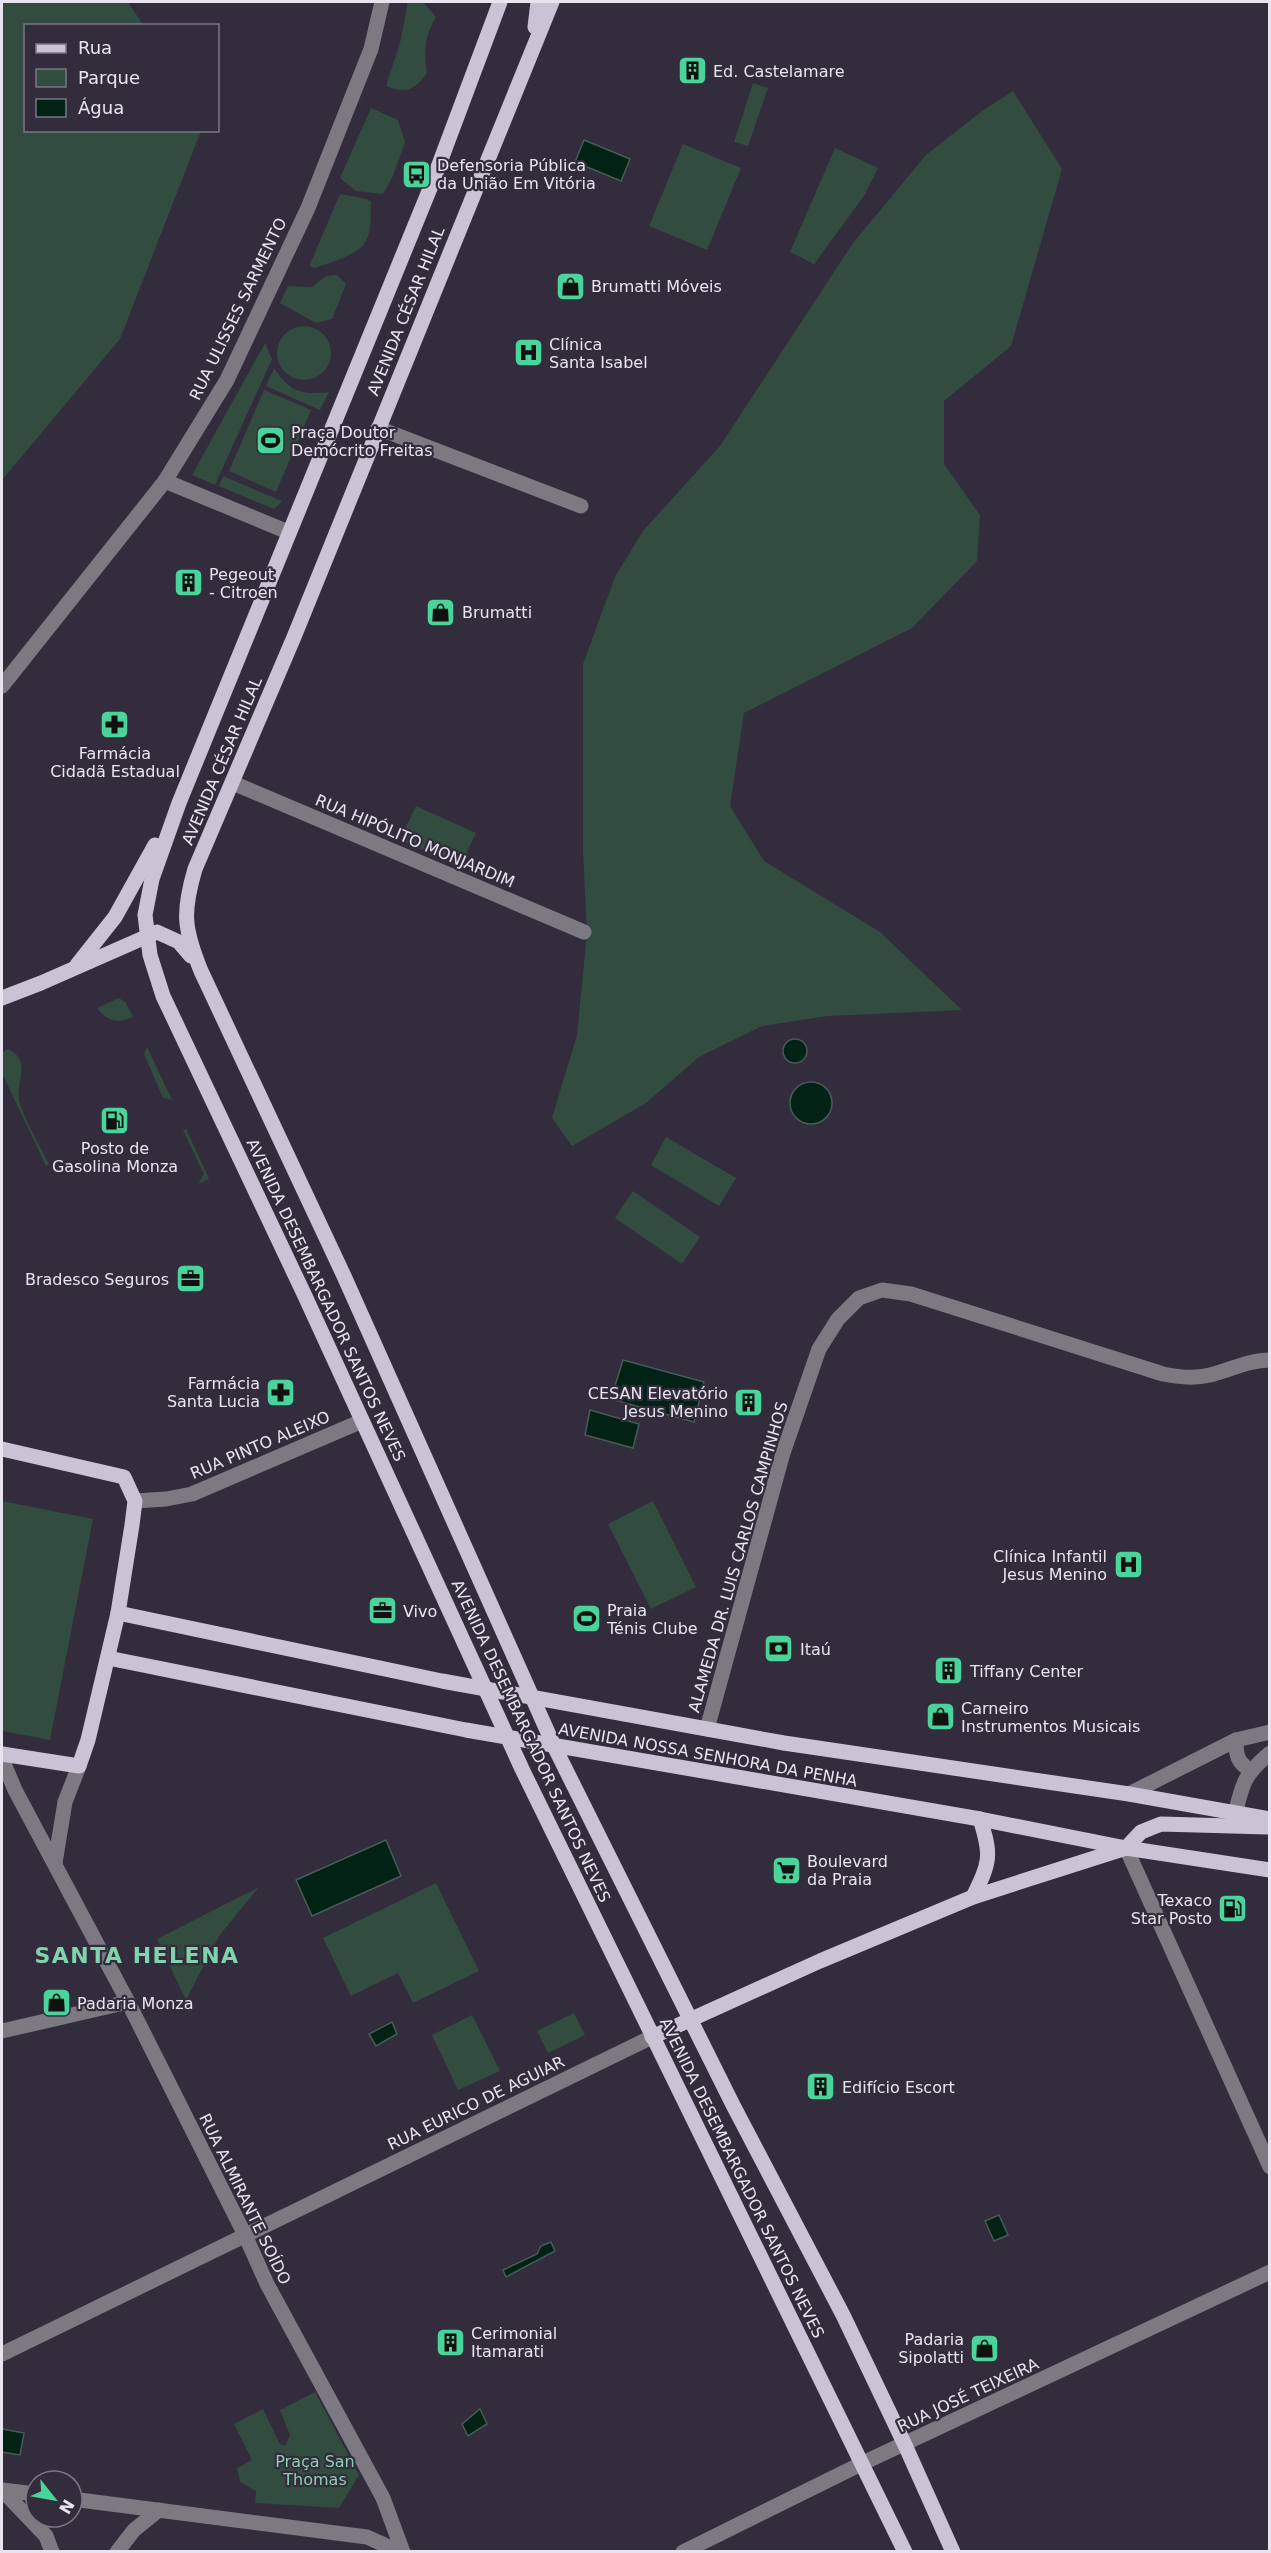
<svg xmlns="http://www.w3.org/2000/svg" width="1271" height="2553" font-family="'DejaVu Sans',sans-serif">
<rect width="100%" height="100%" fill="#332c3d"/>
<g fill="#324c3f">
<polygon points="2,2 128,2 143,25 26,26 26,130 201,131 120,339 2,480"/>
<path d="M408,2H423L436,17C424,37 424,52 427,73C415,90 407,94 386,86L400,43Z"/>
<polygon points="753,83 768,88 748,146 734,142"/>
<polygon points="1013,91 1062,169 1011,346 944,401 944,464 980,515 977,561 912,628 744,713 730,806 764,861 880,932 962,1010 828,1016 762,1026 699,1057 646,1103 572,1146 552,1118 577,1035 587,933 583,850 583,664 615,577 643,531 720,446 853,243 926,155 982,111"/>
<polygon points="371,108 398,120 405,142 393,176 383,194 356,191 340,178"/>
<polygon points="683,144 741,168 707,250 649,226"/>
<polygon points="835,148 878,168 864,196 814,264 790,252"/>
<path d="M340,194L367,199L371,202C370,214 372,231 366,241C358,256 330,262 315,268L310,266L311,262Z"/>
<polygon points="337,275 346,284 332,319 316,323 280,303 288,286 312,287 326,276"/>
<circle cx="304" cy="353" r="27"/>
<polygon points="265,343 272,359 215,485 192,475"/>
<path d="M274,368C290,392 301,395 329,392L320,410L266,386Z"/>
<polygon points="264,390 311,410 276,492 229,471"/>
<polygon points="223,476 282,501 274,509 219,486"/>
<polygon points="416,806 476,833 460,867 400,840"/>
<path d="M119,998L126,1003L133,1017C117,1024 107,1021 97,1008Z"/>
<polygon points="147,1047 172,1100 163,1098 144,1054"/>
<path d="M8,1049C32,1060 16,1081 19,1100C21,1113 42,1150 49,1164L46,1166L2,1073V1052Z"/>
<polygon points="186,1129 209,1179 198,1184 204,1174 183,1130"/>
<polygon points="666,1137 736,1178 719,1206 651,1165"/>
<polygon points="633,1191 700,1237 682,1264 615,1218"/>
<polygon points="2,1501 93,1519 50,1740 2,1731"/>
<polygon points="653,1501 696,1587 651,1609 608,1524"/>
<polygon points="436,1883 479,1971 413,2003 398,1973 351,1996 323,1938"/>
<polygon points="259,1887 219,1936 186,2000 157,1939"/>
<polygon points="574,2013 585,2035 548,2053 537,2031"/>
<polygon points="472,2015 500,2071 458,2090 432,2035"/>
<polygon points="315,2392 359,2475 339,2508 255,2503 256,2491 240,2482 237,2468 252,2460 234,2424 263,2409 280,2444 285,2446 290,2435 280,2410"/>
</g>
<g fill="#012215" stroke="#465c56" stroke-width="1.5">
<polygon points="584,140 630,159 621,181 575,162"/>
<circle cx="795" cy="1051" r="12"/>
<circle cx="811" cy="1103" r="21"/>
<polygon points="623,1360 704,1382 694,1422 611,1399"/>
<polygon points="590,1410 639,1424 633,1448 585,1435"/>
<polygon points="386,1840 401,1876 312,1916 296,1880"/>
<polygon points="392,2022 397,2034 376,2046 369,2034"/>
<polygon points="999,2215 1008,2235 994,2241 985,2221"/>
<polygon points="551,2242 555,2251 506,2277 503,2270 537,2254 541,2246"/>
<polygon points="480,2409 487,2424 468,2436 462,2424"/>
<polygon points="2,2429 24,2433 20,2455 2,2452"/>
</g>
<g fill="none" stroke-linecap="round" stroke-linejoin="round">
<g stroke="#7d7982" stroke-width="15">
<polyline points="378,428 581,506"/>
<polyline points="165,481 288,532"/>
<polyline points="2,686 165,481 227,380 308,208 371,49 382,2"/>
<polyline points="233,783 584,932"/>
<polyline points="135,1501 166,1499 192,1494 362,1421"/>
<path d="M707,1729L783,1453L819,1349L838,1319L859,1298L882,1290L911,1294L1163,1374C1179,1377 1194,1379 1210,1375C1230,1370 1249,1360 1270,1360"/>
<path d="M1236,1740C1236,1755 1237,1762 1250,1770"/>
<polyline points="2,1759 15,1790 128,2002 245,2235 267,2284 383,2498 403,2552"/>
<polyline points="1129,1794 1236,1740 1270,1732"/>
<path d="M1235,1814C1243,1782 1244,1775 1270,1753"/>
<polyline points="1126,1848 1270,2167"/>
<polyline points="55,1863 65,1802 79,1766"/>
<polyline points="2,2031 128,2002"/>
<polyline points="2,2354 652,2037"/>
<polyline points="2,2490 46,2536 52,2552"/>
<polyline points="2,2490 36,2494"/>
<polyline points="72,2499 367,2537 400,2552"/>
<polyline points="117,2552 134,2530 159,2510"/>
<polyline points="683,2552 863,2463 1270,2272"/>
</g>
<g stroke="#cac3d5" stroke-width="15">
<polyline points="500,2 431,186 179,803 152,879 145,915 150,955 163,996 305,1296 522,1769 905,2552"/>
<path d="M552,2L294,637L195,869C182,913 184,929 201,971L344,1276L554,1746L733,2105L843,2315L905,2445L953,2552"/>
<polyline points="535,27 538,2"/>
<polyline points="77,965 115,917 155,845"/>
<polyline points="2,998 41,983 157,932 179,942 191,956"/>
<polyline points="2,1449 124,1477 135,1501 132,1525 118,1613 88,1740 79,1766 2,1754"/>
<polyline points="118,1613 442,1681 707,1729 784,1743 1129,1794 1270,1819"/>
<polyline points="108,1658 466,1730 980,1819 1126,1848 1270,1870"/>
<path d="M973,1897C990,1862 992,1856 980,1819"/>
<polyline points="652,2037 820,1961 973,1897 1126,1848 1141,1832 1161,1824 1267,1827"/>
</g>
</g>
<defs>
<symbol id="building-square" viewBox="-11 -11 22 22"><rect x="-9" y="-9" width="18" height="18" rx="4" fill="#4ad49c" stroke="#332c3d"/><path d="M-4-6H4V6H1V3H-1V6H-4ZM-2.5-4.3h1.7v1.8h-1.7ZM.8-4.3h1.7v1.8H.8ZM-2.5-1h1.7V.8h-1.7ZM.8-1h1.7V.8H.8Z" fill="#111"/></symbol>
<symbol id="bus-square" viewBox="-11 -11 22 22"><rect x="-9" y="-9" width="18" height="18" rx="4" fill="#4ad49c" stroke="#332c3d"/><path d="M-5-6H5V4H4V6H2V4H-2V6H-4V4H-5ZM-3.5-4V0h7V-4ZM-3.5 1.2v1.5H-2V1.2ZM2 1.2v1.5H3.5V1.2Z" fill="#111"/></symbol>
<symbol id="shop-square" viewBox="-11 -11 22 22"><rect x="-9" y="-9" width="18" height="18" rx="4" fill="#4ad49c" stroke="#332c3d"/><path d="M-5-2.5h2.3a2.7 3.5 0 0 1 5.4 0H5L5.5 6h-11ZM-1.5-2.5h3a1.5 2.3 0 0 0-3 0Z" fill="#111"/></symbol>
<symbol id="hospital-square" viewBox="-11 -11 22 22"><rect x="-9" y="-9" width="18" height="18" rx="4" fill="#4ad49c" stroke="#332c3d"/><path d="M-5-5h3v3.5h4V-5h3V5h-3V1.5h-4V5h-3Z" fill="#111"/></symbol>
<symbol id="stadium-square" viewBox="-11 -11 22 22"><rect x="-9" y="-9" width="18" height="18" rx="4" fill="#4ad49c" stroke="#332c3d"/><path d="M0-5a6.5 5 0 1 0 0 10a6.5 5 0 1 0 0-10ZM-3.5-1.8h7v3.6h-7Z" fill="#111"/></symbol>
<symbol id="pharmacy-square" viewBox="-11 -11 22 22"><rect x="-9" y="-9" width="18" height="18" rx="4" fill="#4ad49c" stroke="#332c3d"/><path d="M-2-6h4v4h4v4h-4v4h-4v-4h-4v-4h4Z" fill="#111"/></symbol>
<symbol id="fuel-square" viewBox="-11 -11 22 22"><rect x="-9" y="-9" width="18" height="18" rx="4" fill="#4ad49c" stroke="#332c3d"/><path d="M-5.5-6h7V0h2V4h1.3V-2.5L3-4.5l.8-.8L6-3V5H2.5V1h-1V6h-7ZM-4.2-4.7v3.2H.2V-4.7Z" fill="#111"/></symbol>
<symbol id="office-square" viewBox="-11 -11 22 22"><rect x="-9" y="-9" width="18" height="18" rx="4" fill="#4ad49c" stroke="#332c3d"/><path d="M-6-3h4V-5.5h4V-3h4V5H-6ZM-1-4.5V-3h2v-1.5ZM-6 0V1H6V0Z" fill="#111"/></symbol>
<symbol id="bank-square" viewBox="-11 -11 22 22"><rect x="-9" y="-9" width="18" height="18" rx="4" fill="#4ad49c" stroke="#332c3d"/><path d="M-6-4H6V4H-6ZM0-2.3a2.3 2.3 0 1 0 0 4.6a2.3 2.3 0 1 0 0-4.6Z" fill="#111"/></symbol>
<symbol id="supermarket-square" viewBox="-11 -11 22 22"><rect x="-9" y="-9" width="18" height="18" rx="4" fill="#4ad49c" stroke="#332c3d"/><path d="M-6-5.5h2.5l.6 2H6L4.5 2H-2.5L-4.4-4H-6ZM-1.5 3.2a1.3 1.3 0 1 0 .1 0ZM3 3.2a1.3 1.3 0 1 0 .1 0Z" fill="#111"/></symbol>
</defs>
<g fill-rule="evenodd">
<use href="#building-square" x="676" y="54" width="33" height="33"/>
<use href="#bus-square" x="400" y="158" width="33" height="33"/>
<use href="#shop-square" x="554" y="270" width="33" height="33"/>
<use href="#hospital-square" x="512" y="336" width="33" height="33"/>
<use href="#stadium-square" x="254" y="424" width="33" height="33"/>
<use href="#building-square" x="172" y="566" width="33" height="33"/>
<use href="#shop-square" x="424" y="596" width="33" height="33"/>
<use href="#pharmacy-square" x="98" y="708" width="33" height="33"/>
<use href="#fuel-square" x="98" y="1104" width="33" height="33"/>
<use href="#office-square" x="174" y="1262" width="33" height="33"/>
<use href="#pharmacy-square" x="264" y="1376" width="33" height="33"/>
<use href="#building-square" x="732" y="1386" width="33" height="33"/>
<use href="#hospital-square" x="1112" y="1548" width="33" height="33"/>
<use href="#office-square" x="366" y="1594" width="33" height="33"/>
<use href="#stadium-square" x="570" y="1602" width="33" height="33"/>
<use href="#bank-square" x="762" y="1632" width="33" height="33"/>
<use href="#building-square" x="932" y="1654" width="33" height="33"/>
<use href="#shop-square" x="924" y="1700" width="33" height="33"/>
<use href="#supermarket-square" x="770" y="1854" width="33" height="33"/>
<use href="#fuel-square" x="1216" y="1892" width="33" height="33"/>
<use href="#shop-square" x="40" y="1986" width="33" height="33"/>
<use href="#building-square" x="804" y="2070" width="33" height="33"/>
<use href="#building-square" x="434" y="2326" width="33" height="33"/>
<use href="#shop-square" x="968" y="2332" width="33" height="33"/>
</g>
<g text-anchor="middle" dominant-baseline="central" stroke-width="4.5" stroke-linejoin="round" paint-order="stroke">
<g font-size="16" fill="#e8e4ef" stroke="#332c3d" text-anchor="start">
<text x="713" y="71">Ed. Castelamare</text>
<text x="437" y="165">Defensoria Pública<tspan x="437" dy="18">da União Em Vitória</tspan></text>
<text x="591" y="286">Brumatti Móveis</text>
<text x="549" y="344">Clínica<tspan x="549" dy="18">Santa Isabel</tspan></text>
<text x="291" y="432">Praça Doutor<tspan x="291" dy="18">Demócrito Freitas</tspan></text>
<text x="209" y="574">Pegeout<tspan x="209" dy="18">- Citroen</tspan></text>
<text x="462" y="612">Brumatti</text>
<text x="115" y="753" text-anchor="middle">Farmácia<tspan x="115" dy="18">Cidadã Estadual</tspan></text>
<text x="115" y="1148" text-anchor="middle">Posto de<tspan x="115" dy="18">Gasolina Monza</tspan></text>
<text x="169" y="1279" text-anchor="end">Bradesco Seguros</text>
<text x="260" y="1383" text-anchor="end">Farmácia<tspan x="260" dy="18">Santa Lucia</tspan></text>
<text x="728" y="1393" text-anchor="end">CESAN Elevatório<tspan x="728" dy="18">Jesus Menino</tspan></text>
<text x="1107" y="1556" text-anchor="end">Clínica Infantil<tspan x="1107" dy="18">Jesus Menino</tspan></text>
<text x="607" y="1610">Praia<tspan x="607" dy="18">Ténis Clube</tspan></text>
<text x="403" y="1611">Vivo</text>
<text x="800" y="1649">Itaú</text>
<text x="970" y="1671">Tiffany Center</text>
<text x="961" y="1708">Carneiro<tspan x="961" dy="18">Instrumentos Musicais</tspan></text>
<text x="807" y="1861">Boulevard<tspan x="807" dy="18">da Praia</tspan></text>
<text x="1212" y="1900" text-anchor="end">Texaco<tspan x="1212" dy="18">Star Posto</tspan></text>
<text x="77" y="2003">Padaria Monza</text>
<text x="842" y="2087">Edifício Escort</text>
<text x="471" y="2333">Cerimonial<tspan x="471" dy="18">Itamarati</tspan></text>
<text x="964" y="2339" text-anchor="end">Padaria<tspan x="964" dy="18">Sipolatti</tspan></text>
</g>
<g font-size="16" fill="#e8e4ef" stroke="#332c3d">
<text transform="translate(238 309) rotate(-64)">RUA ULISSES SARMENTO</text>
<text transform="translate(406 311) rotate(-68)">AVENIDA CÉSAR HILAL</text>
<text transform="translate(222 761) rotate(-67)">AVENIDA CÉSAR HILAL</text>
<text transform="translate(415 841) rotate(23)">RUA HIPÓLITO MONJARDIM</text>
<text transform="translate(326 1300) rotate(65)">AVENIDA DESEMBARGADOR SANTOS NEVES</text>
<text transform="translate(260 1445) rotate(-23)">RUA PINTO ALEIXO</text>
<text transform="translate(738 1557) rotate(-74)">ALAMEDA DR. LUIS CARLOS CAMPINHOS</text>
<text transform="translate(531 1741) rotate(65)">AVENIDA DESEMBARGADOR SANTOS NEVES</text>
<text transform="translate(708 1755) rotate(10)">AVENIDA NOSSA SENHORA DA PENHA</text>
<text transform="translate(476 2103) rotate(-26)">RUA EURICO DE AGUIAR</text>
<text transform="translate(742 2178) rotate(64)">AVENIDA DESEMBARGADOR SANTOS NEVES</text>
<text transform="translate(245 2199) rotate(64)">RUA ALMIRANTE SOÍDO</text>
<text transform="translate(968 2395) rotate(-25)">RUA JOSÉ TEIXEIRA</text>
</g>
<g font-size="16" fill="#88d1ae" stroke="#332c3d">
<text x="315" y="2461">Praça San<tspan x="315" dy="18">Thomas</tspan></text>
</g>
<g font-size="22" font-weight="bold" letter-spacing="1.5" fill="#80d4ad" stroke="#332c3d">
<text x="137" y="1955">SANTA HELENA</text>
</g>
</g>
<rect width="1271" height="2553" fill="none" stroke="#e8e4ef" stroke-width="6"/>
<rect x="24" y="24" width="195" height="108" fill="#332c3d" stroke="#7b7684" stroke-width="1.5"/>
<rect x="36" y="44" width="30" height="9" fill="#cac3d5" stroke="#7b7684" stroke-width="1.5"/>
<text x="78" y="54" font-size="18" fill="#e8e4ef">Rua</text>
<rect x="36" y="69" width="30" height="18" fill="#324c3f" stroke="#7b7684" stroke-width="1.5"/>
<text x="78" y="84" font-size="18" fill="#e8e4ef">Parque</text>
<rect x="36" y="99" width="30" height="18" fill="#012215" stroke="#7b7684" stroke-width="1.5"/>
<text x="78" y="114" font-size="18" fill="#e8e4ef">Água</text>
<g transform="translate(54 2499) rotate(121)"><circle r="28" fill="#332c3d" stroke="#7b7684" stroke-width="1.5"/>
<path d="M0-4.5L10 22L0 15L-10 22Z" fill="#4ad49c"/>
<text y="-9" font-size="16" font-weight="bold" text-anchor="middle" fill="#e8e4ef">N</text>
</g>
</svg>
